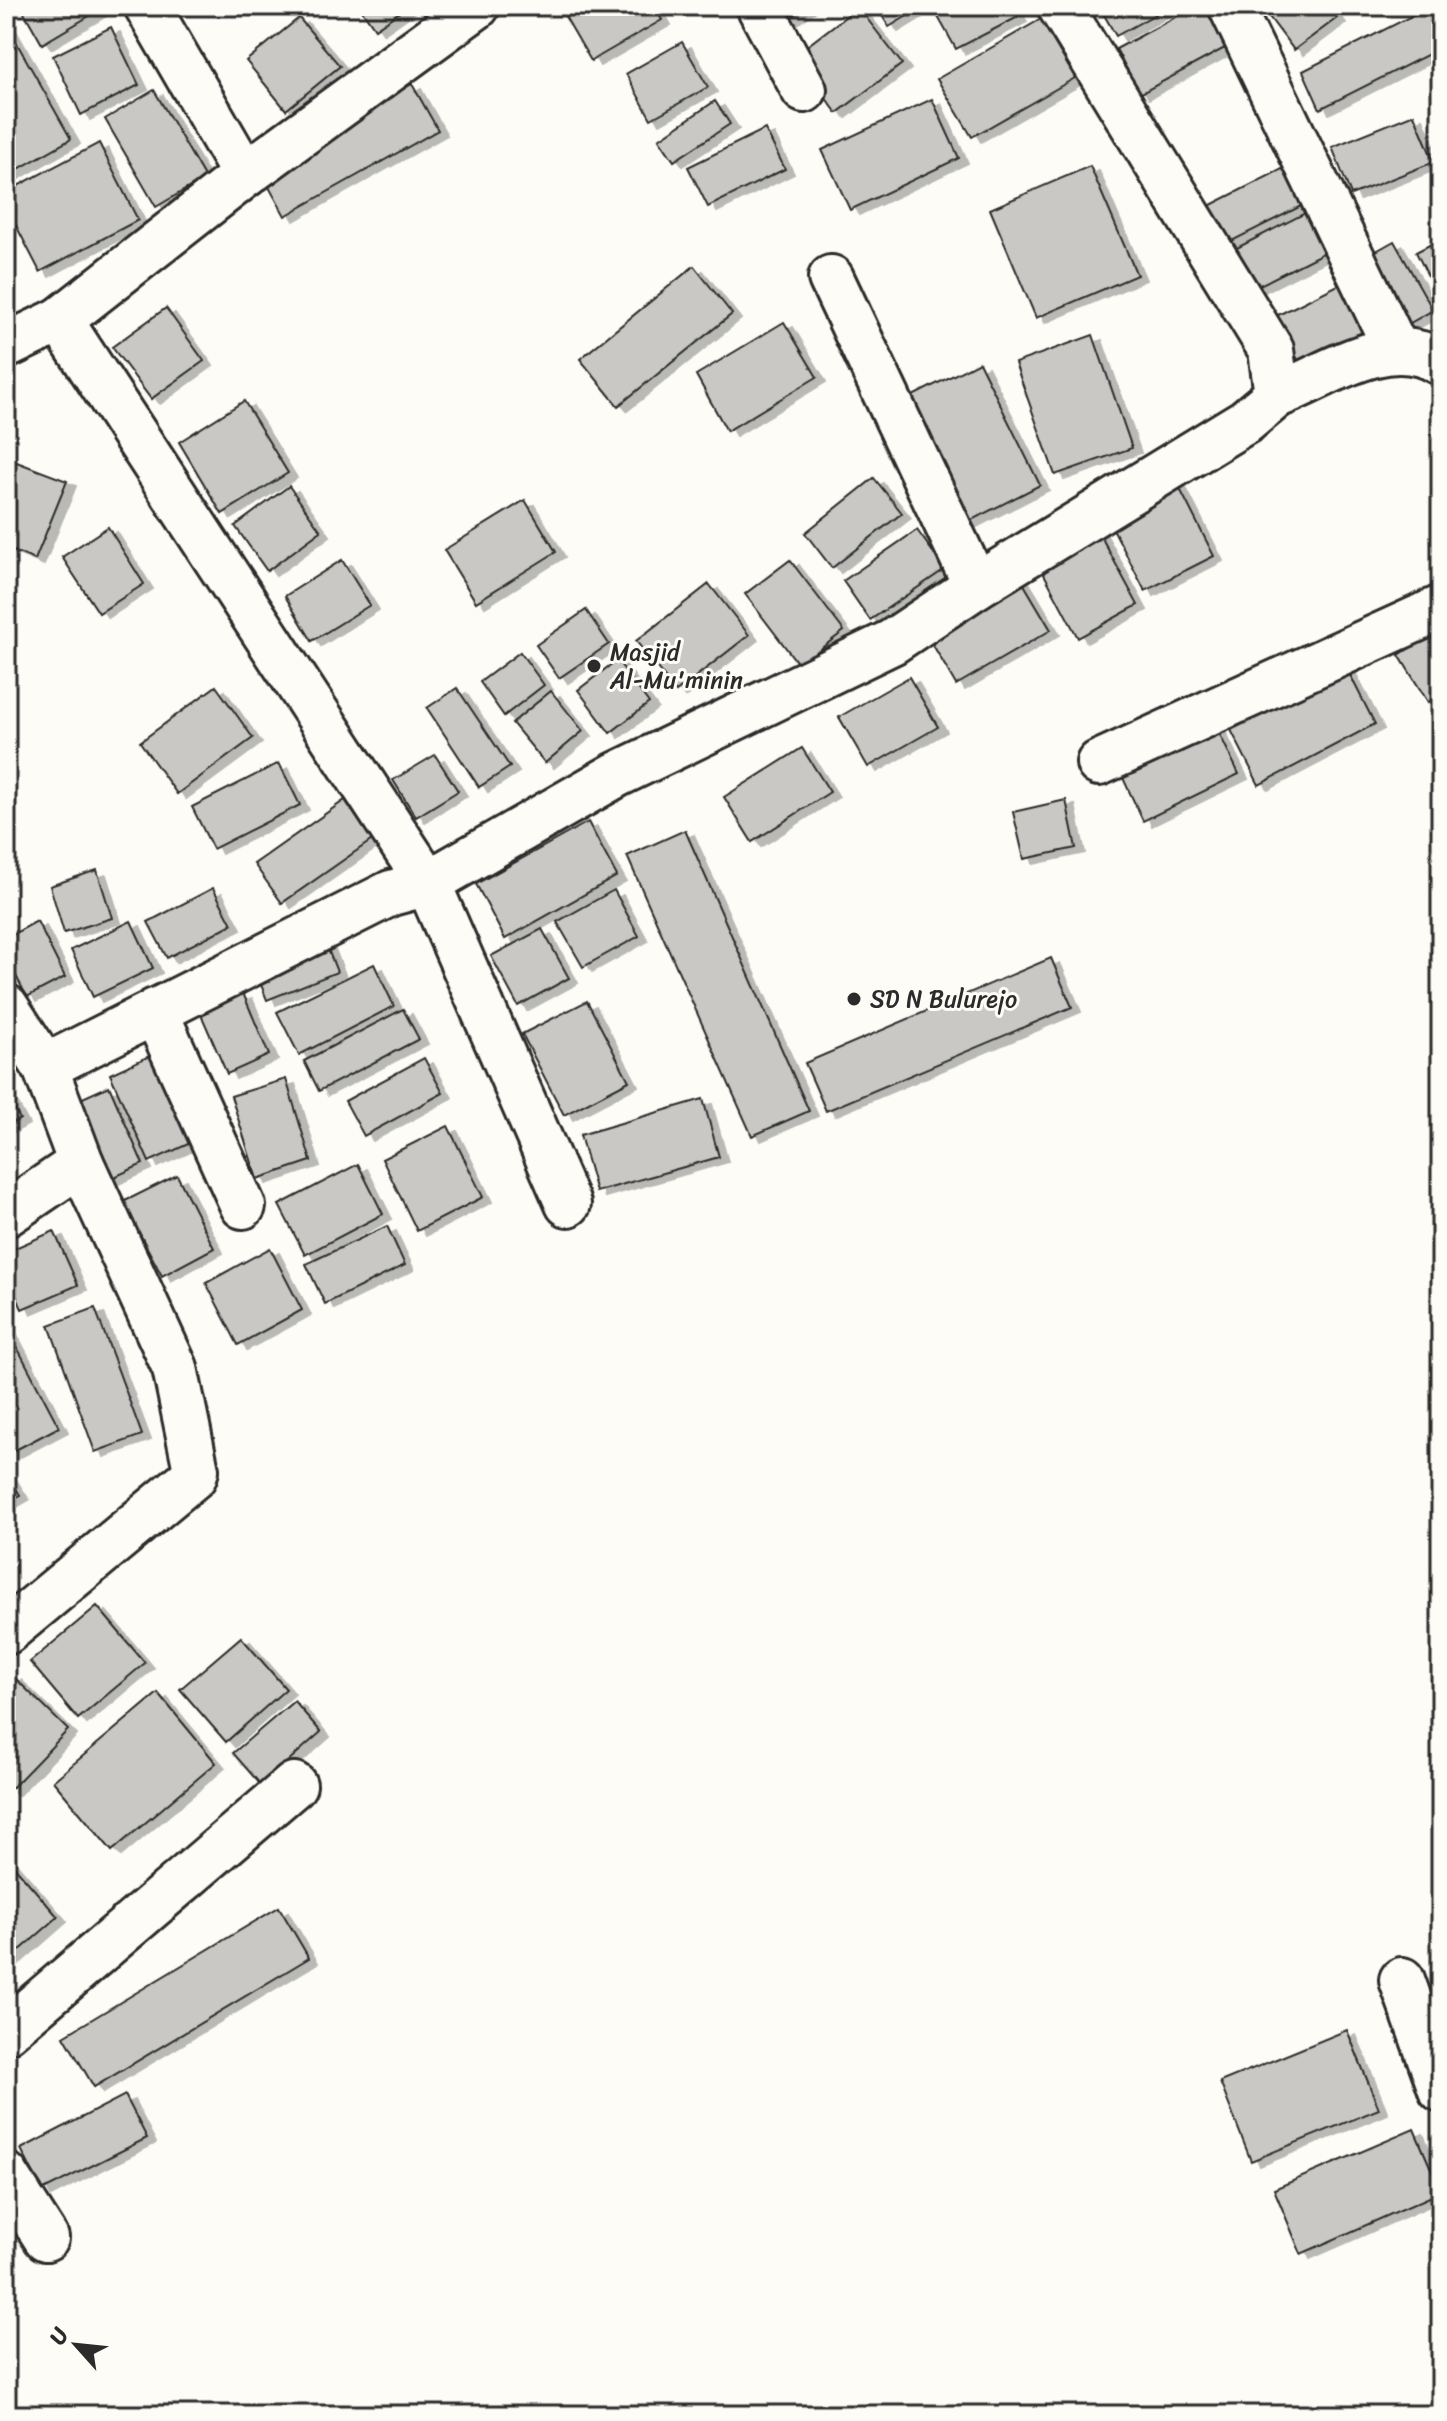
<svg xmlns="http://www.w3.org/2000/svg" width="1447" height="2421" font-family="Sriracha,sans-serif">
<defs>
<filter id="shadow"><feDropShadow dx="9" dy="5" stdDeviation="0" flood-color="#0004"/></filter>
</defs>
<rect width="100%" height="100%" fill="#fdfcf7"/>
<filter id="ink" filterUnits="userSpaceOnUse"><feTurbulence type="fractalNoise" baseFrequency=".0125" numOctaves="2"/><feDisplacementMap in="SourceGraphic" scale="16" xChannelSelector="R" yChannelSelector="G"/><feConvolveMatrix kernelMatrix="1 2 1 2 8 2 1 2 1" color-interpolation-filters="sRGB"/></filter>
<g filter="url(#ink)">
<g fill="#c9c8c4" stroke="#2b2b2b" stroke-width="2" filter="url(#shadow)">
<polygon points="99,6 101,9 42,44 21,7"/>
<polygon points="359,6 408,6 375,29"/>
<polygon points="559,6 654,6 662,20 591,61"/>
<polygon points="767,6 807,6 780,25"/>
<polygon points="876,6 922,6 922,7 889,27"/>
<polygon points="932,6 1012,6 1018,17 956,49"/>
<polygon points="1099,6 1170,6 1116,36"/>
<polygon points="1196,6 1215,6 1234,43 1140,94 1116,49"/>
<polygon points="1261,6 1328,6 1337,18 1294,50"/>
<polygon points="858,7 902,64 837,113 794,56"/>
<polygon points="1427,8 1441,36 1441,48 1320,109 1303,71"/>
<polygon points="299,18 340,66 286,110 246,61"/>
<polygon points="1041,19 1075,78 972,137 937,79"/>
<polygon points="6,24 71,139 6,176"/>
<polygon points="111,27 139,85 81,115 53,56"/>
<polygon points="682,42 708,87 651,119 626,74"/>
<polygon points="412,84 438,130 285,216 259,169"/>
<polygon points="154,90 205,178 156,207 105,119"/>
<polygon points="932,99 959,158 850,210 822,150"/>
<polygon points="715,101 730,124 674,161 659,139"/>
<polygon points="1414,114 1434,162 1351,195 1332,147"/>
<polygon points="765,129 785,169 708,207 688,167"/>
<polygon points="99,143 138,220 40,272 6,206 6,192"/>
<polygon points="1294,163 1313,200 1226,244 1207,207"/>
<polygon points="1090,166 1137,275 1036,318 990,209"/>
<polygon points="1311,210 1331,249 1250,290 1231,251"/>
<polygon points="1441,239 1441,302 1416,252"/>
<polygon points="1394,241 1433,310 1396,331 1357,262"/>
<polygon points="694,266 732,314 618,406 580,359"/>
<polygon points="1348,280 1372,327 1300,364 1276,316"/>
<polygon points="166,308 204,361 151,399 112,347"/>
<polygon points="784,322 817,377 727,431 696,375"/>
<polygon points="1093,335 1132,448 1055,475 1015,363"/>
<polygon points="979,362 1040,485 962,525 901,402"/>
<polygon points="244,401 288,473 222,514 179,442"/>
<polygon points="6,458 67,481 35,560 6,548"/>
<polygon points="874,478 902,513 832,568 805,533"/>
<polygon points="1175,479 1214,556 1145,591 1106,515"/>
<polygon points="289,486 321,531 267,571 235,526"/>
<polygon points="525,500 556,552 476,602 444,550"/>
<polygon points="108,527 144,584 99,613 62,557"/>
<polygon points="1097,529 1138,605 1078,638 1037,561"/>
<polygon points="917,530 945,569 870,620 843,581"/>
<polygon points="342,560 370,605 312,641 285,596"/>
<polygon points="790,560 844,631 799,665 745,594"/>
<polygon points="1019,576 1051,630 956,685 925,631"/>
<polygon points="709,584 749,635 676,692 636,641"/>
<polygon points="586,610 609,644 559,678 536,645"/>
<polygon points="1441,628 1441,694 1428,702 1399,655"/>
<polygon points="520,652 544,685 504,716 480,682"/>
<polygon points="617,660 649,703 610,733 578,690"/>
<polygon points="1347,669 1375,724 1259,785 1231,730"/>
<polygon points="909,677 938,727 868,767 839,717"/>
<polygon points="216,686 253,738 177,794 140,742"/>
<polygon points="457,688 510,767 479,787 427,708"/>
<polygon points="551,691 583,731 545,763 512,723"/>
<polygon points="1211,716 1239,774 1143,821 1116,763"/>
<polygon points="802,748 830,792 752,842 724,797"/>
<polygon points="435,755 458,791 416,817 393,780"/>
<polygon points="279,763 300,805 213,849 192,807"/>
<polygon points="345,800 372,840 282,903 254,864"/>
<polygon points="1066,800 1076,848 1024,859 1013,812"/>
<polygon points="588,822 617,876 505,939 476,884"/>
<polygon points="685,830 809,1111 752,1136 627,856"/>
<polygon points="97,870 112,918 64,933 50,886"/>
<polygon points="213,888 232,924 167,958 148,922"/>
<polygon points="614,890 639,936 583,967 557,922"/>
<polygon points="37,921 65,977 27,997 6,957 6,938"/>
<polygon points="131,921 153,968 93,997 71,950"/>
<polygon points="542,929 569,978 518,1006 491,956"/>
<polygon points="323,937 337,972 267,1000 253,964"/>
<polygon points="1051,958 1072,1007 826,1111 805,1063"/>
<polygon points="374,964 394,1006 299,1055 277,1012"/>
<polygon points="243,993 269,1055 227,1074 200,1012"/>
<polygon points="587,1001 629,1081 564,1115 522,1034"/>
<polygon points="403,1009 419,1039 319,1091 304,1061"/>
<polygon points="169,1047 208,1135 149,1162 110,1074"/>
<polygon points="424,1058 443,1093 364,1136 345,1101"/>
<polygon points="286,1079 311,1161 257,1179 231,1096"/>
<polygon points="109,1086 143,1164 101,1183 67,1105"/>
<polygon points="6,1093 20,1119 6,1127"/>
<polygon points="703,1099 719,1157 596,1192 580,1135"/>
<polygon points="448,1126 483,1197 417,1231 382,1159"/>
<polygon points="358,1164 383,1214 305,1255 279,1205"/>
<polygon points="177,1175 214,1248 162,1276 123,1202"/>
<polygon points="387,1226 405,1265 325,1304 306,1264"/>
<polygon points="54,1231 78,1285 22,1309 6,1273 6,1252"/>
<polygon points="270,1248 302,1310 238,1345 206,1283"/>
<polygon points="95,1308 142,1435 95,1452 49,1325"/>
<polygon points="6,1326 59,1427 6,1455"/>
<polygon points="6,1473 20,1495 6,1503"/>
<polygon points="97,1606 145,1663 78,1719 30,1662"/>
<polygon points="241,1637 286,1689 226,1742 180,1689"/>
<polygon points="12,1675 68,1730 9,1791 6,1788 6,1680"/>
<polygon points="158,1693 216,1763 112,1851 53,1781"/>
<polygon points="294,1701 321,1732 261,1785 233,1753"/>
<polygon points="6,1857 58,1917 10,1959 6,1954"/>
<polygon points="279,1907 309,1958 94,2087 64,2036"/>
<polygon points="1441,1985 1441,2048 1418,1995"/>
<polygon points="1347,2030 1379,2109 1251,2161 1220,2082"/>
<polygon points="125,2095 147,2138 42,2191 21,2149"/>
<polygon points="1414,2129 1441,2192 1301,2254 1274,2189"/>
<polygon points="1441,2402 1441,2415 1410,2415"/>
</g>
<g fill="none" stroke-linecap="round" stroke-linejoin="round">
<defs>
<g id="minor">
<polyline points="147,6 245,175"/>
<polyline points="759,6 804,90"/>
<polyline points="1231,6 1397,351"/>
<polyline points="831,278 976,586"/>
<polyline points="60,320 428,883 568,1204"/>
<polyline points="6,346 60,320 245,175 477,6"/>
<path d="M1277,395C1328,376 1388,329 1441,363"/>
<polyline points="1099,763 1441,608"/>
<polyline points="6,1007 45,1067"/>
<polyline points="155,1011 243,1206"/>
<polyline points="6,1214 81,1163 45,1067 391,893 428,883 616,775 892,642 976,586 1246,421 1277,395 1271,350 1060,6"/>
<polyline points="6,1632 194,1476 196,1470 175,1368 81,1163"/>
<polyline points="1402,1980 1441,2089"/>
<polyline points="6,2031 294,1785"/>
<polyline points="6,2175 46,2238"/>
</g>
</defs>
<use href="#minor" stroke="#2b2b2b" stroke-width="50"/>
<use href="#minor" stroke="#fdfcf7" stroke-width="44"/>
</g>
</g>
<g fill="#2b2b2b" stroke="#fdfcf7" stroke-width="3">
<circle cx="594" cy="666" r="8"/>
<circle cx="854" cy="999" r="8"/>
</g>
<g text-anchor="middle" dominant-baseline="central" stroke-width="6" stroke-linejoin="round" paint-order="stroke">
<g font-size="24" fill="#2b2b2b" stroke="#fdfcf7" text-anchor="start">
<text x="610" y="652">Masjid<tspan x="610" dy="28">Al-Mu'minin</tspan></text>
<text x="870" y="999">SD N Bulurejo</text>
</g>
</g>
<rect width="1447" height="2421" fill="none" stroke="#fdfcf7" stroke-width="32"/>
<rect x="16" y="16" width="1415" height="2389" fill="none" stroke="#2b2b2b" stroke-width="3" filter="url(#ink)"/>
<g transform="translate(76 2345) rotate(297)" stroke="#fdfcf7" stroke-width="6" paint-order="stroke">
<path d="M0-6L14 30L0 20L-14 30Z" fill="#2b2b2b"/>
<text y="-12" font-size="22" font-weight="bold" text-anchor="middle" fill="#2b2b2b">U</text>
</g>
</svg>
